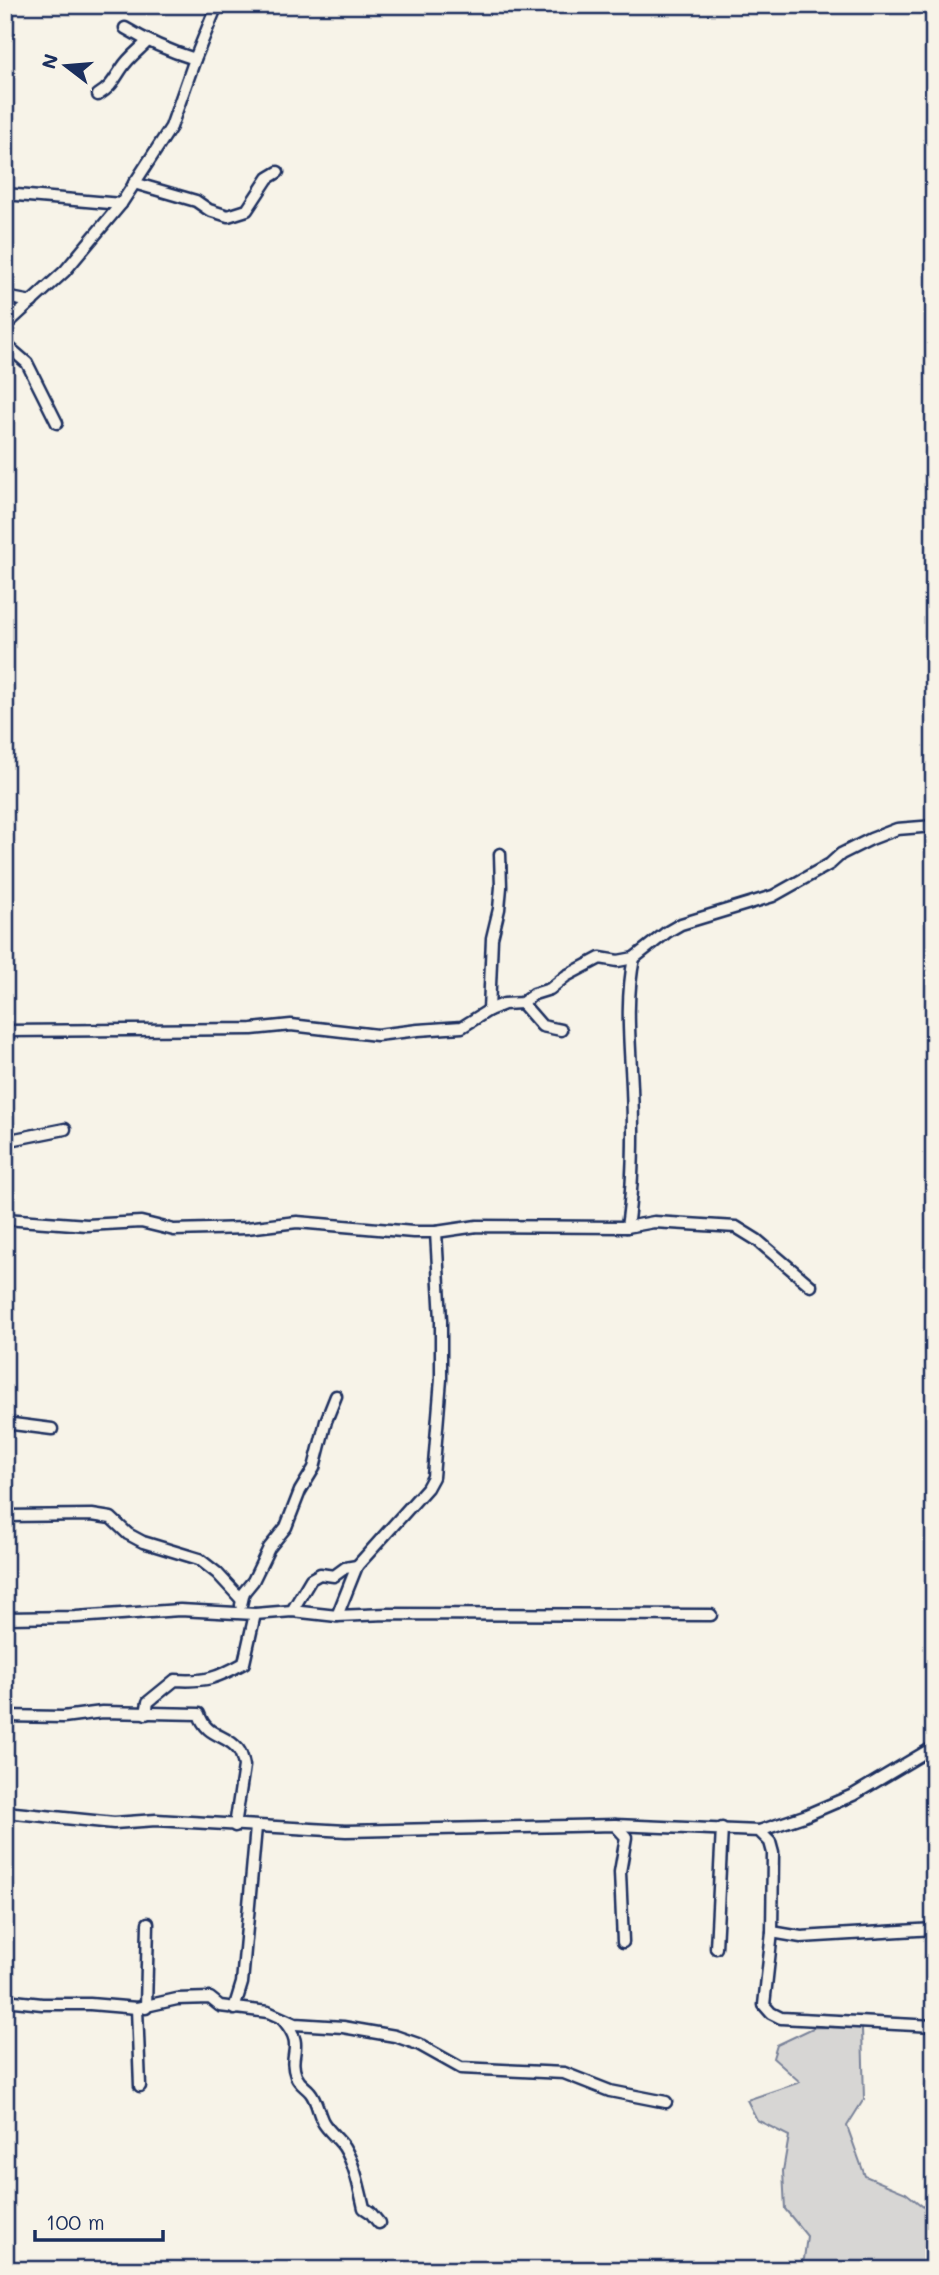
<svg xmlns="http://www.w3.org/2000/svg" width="939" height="2275" font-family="Mali,sans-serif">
<rect width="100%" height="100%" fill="#f7f3e8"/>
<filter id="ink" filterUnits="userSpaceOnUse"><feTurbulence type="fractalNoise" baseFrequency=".0143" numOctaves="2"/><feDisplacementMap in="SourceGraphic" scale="14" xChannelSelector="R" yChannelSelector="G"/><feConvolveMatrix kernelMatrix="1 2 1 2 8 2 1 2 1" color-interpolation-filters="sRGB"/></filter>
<g filter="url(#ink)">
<polygon fill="#d7d6d4" stroke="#798299" stroke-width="2" points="815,2027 862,2028 864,2099 847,2126 865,2176 906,2193 931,2213 934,2211 934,2270 791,2270 804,2259 807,2236 785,2209 783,2171 789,2136 757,2120 747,2100 800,2082 773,2058 777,2045"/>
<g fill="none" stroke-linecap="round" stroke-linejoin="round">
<defs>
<g id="minor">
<path d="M125,28C148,42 169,51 195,59"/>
<path d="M98,95C112,86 113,81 122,68C128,58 139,50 147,42"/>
<polyline points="134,183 196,201 209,210 228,216 247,210 268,178 278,172"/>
<polyline points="5,194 121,204"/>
<polyline points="5,297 32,302"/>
<polyline points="5,326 65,271 121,204 171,127 195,59 217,5"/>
<polyline points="5,344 27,363 57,423"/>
<polyline points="522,1003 542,1026 561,1030"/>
<polyline points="489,1010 492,938 499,909 501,887 500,854"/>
<polyline points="5,1031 252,1029 291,1025 377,1035 418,1030 462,1027 489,1010 504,1004 522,1003 534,994 550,989 566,976 600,958 618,961 634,958 667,932 681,924 773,896 830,864 841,854 871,839 897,829 934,826"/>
<polyline points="5,1141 65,1129"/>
<polyline points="5,1219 87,1225 141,1222 174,1230 247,1228 297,1222 413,1232 436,1232 477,1226 627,1227 654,1222 736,1227 757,1240 811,1286"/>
<path d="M627,1227C634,1180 634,1134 632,1087C630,1043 625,1002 634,958"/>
<polyline points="5,1423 52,1429"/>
<polyline points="5,1516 92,1515 111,1518 128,1534 143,1542 199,1559 217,1573 241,1599"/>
<polyline points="241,1605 244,1592 253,1581 269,1548 286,1527 300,1491 314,1468 326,1421 336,1396"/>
<polyline points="292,1611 311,1579 320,1574 334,1576 345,1568 357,1566"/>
<polyline points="337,1616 357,1566 427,1488 433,1477 441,1379 441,1320 436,1232"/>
<polyline points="5,1618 76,1617 180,1610 255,1614 292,1611 337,1616 387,1614 711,1615"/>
<path d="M146,1714L148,1702L175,1680C207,1682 217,1678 244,1663L255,1614"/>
<path d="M5,1716L63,1717L102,1712L199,1714C207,1738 225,1733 238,1749C242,1754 243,1761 244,1766L235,1826"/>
<polyline points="5,1812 114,1823 156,1820 346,1831 615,1825 759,1831 770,1842 773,1853 772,1932 764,2005 771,2013 781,2018 934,2026"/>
<polyline points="615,1825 626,1837 620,1872 623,1942"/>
<polyline points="759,1831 804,1816 853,1795 934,1747"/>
<polyline points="772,1932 801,1937 934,1929"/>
<polyline points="716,1948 722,1828"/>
<polyline points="5,2000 42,2004 90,2004 137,2008 177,1999 210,1998 220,2006 268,2012 295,2024 343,2027 395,2036 418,2044 461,2068 564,2073 610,2091 666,2102"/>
<polyline points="137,2008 140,2086"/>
<polyline points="146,2008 148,1923"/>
<polyline points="234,2009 242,1983 256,1827"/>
<path d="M284,2021C306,2047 287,2053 296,2076C300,2085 305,2086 310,2092C317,2100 318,2113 323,2122C328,2131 338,2138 344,2147C355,2165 359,2187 364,2208L370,2212L379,2223"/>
</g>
</defs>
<use href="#minor" stroke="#1b2f5e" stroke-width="15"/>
<use href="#minor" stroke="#f7f3e8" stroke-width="10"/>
</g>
</g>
<rect width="939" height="2275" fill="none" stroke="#f7f3e8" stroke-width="28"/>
<rect x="14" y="14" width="911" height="2247" fill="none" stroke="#1b2f5e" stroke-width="2.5" filter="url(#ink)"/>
<g transform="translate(66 66) rotate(286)" stroke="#f7f3e8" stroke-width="5" paint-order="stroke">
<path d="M0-5L12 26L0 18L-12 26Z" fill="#1b2f5e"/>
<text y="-10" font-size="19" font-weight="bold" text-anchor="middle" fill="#1b2f5e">N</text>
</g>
<path d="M35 2230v10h128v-10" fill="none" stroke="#1b2f5e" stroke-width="3.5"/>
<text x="46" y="2230" font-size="21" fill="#1b2f5e" stroke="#f7f3e8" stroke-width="5" paint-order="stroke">100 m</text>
</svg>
